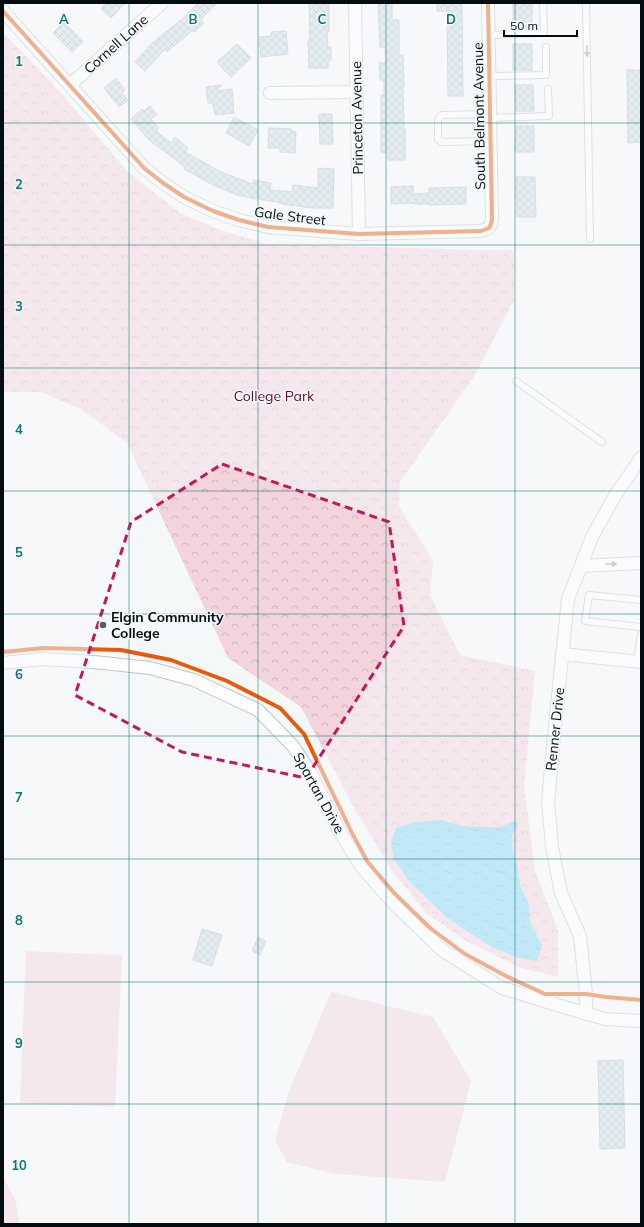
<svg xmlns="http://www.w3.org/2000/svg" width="644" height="1227" font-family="Mulish,sans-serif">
<defs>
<pattern id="park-crowns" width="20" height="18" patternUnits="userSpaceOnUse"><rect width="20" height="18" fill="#f3d4dc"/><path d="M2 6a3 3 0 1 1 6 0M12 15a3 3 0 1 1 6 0" fill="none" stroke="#cfb5bc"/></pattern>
<pattern id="water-ripples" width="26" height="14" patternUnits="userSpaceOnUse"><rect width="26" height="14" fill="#82d5f3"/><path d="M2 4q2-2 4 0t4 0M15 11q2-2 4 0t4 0" fill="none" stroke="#6fb6cf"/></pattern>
<pattern id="building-cross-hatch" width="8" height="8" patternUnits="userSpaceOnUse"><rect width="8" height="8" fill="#ccdee5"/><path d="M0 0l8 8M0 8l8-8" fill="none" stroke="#aebdc3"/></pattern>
</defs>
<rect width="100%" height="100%" fill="#f5f8f9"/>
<g fill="#f3d4dc">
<polygon points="26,951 122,955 115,1107 20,1103"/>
<polygon points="331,992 433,1017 471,1081 445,1182 336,1174 287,1162 275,1141 288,1094"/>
<polygon points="3,1178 16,1201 19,1224 3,1224"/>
</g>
<polygon fill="url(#park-crowns)" points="3,32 60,92 127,171 180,213 222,231 266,244 479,250 513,250 514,263 514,300 475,375 400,482 399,507 433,560 430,595 460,655 535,671 524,785 535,871 558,931 558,977 518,967 464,940 426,913 390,868 352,804 301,707 228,658 127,443 81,409 41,392 3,392"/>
<polygon fill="url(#water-ripples)" points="441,820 462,826 491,827 501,827 514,821 518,825 512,835 513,852 518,867 520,886 528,902 531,924 542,945 537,961 519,958 490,946 447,918 409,881 394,859 391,843 396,828 417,822"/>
<g fill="url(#building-cross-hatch)" stroke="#b5bcbe">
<polygon points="106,3 125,3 111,18 101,9"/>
<polygon points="198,3 217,3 201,19 204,23 194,32 193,30 167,52 165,49 145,71 135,62 151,44 182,19"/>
<polygon points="378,3 392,3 392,20 399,20 399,55 403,55 404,87 403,87 404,129 405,129 405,160 388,160 388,153 381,152 381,95 384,95 384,80 380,80 379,63 386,63 385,47 380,47"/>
<polygon points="437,3 462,3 463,96 448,96 447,11 437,11"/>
<polygon points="513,3 532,3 532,28 513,29"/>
<polygon points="309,4 329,4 329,32 327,32 328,47 331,47 331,60 328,60 328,68 309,68 308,40 310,40"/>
<polygon points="64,22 83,42 72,52 53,33"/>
<polygon points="286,31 288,54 261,57 259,37 271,36 271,32"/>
<polygon points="237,44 251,58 231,77 217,62"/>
<rect x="513" y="44" width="19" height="26"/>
<polygon points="627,70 641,70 641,142 628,143"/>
<polygon points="116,78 125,90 122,93 128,100 119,107 104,88"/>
<polygon points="222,85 216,91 232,89 234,113 215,115 213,103 208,103 206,87"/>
<polygon points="515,85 533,85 534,111 516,111"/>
<polygon points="150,106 157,114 151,119 159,128 156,131 171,143 175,137 188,148 185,152 221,172 253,184 254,180 271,183 270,190 292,192 293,185 318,188 318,168 334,169 333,208 312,208 282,204 282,203 240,196 215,186 184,169 185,167 148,139 131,119 142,109 144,111"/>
<polygon points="319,114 332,114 333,144 320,144"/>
<polygon points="234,117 258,130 249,146 226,133"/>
<polygon points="516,126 534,126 534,152 515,152"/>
<polygon points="269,128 291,129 291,131 296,132 295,153 280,152 280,148 268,148"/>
<polygon points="516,177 535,177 536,217 517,217"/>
<polygon points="413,186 413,194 429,193 429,188 466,187 466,204 429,205 429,204 413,204 413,203 391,204 391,187"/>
<polygon points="202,929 222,935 212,966 193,960"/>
<polygon points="258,937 266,941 260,955 252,951"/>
<polygon points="623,1060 625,1148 600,1149 598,1061"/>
</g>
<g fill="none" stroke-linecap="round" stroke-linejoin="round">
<defs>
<g id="lane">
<polyline points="586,3 590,239"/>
<polyline points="489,35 544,33 543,5"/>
<polyline points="490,76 546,75 546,47"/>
<polyline points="490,114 441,115 438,120 438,139 442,142 491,141"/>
<polyline points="490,118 549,116 548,89"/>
<polyline points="516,381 602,442"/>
<polyline points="641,600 589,595 585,621 641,627"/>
<polyline points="637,662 641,634"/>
</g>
<g id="street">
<polyline points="355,3 359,234"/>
<polyline points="3,11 144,168 163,183 184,197 213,211 239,220 268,227 359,234 481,231 489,228 491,224 492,219 488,3"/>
<polyline points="70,85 162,3"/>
<polyline points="270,93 356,92"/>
<polyline points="581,566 641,563"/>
<polyline points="562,654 641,662"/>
<polyline points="3,663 43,659 94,662 150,668 194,680 258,710 293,746 311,773 339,830 360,865 394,904 442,950 502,988 554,1004 605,1019 641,1021"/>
<polyline points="586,1014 586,994 580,936 561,893 552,847 548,802 554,736 568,599 592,537 616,494 641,458"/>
</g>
</defs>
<use href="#lane" stroke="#bfc5c8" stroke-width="8"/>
<use href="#street" stroke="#bfc5c8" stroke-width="14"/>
<use href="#lane" stroke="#fefefe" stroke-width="6"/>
<use href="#street" stroke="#fefefe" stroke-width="12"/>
<defs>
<g id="cycleway">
<polyline points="3,11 144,168 163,183 184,197 213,211 239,220 268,227 359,234 481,231 489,228 491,224 492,219 488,3"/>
<polyline points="3,652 44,648 121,650 171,660 227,681 280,708 304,734 352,833 367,861 394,893 430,928 465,954 506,976 545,994 586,994 606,997 641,1000"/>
</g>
</defs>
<use href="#cycleway" stroke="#f3f9fb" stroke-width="6"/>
<use href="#cycleway" stroke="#e8590c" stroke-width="4"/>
</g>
<defs><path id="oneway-solid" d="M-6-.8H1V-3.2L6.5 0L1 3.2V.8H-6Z"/></defs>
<g fill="#9a9ea0">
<use href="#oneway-solid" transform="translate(587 51) rotate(89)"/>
<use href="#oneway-solid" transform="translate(611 564) rotate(-3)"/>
</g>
<path d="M0 0H644V1227H0ZM222,464L389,522L404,626L306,778L182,752L75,695L131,522Z" fill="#f5f8f9" fill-opacity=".55" fill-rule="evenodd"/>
<path fill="none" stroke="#c2185b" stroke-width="3" stroke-dasharray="8 5" stroke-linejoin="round" d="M222,464L389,522L404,626L306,778L182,752L75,695L131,522Z"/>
<path fill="none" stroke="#0f766e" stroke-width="1" stroke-opacity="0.55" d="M129,3V1224M258,3V1224M386,3V1224M515,3V1224M3,123H641M3,245H641M3,368H641M3,491H641M3,614H641M3,736H641M3,859H641M3,982H641M3,1104H641"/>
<circle fill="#585f63" stroke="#f3f9fb" stroke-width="1.5" cx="103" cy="625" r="4"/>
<g text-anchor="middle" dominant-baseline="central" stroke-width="3" stroke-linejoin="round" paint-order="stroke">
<g font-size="14" fill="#040d12" stroke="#f3f9fb">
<text transform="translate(116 44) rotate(-42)">Cornell Lane</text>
<text transform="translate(479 116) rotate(-91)">South Belmont Avenue</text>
<text transform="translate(357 118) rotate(-91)">Princeton Avenue</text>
<text transform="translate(290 216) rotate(7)">Gale Street</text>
<text transform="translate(555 729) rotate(-84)">Renner Drive</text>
<text transform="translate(319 793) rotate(61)">Spartan Drive</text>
</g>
<g font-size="14" fill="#600a2e" stroke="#f3f9fb">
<text x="274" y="396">College Park</text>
</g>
<g font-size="14" font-weight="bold" fill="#040d12" stroke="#f3f9fb" text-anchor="start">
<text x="111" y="617">Elgin Community<tspan x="111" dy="16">College</tspan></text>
</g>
</g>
<g font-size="13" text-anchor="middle" font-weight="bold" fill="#0f766e" stroke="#f3f9fb" stroke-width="3" stroke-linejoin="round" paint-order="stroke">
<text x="64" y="24">A</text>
<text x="193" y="24">B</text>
<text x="322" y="24">C</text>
<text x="451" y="24">D</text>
<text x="19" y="66">1</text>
<text x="19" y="189">2</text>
<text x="19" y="311">3</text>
<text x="19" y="434">4</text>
<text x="19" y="557">5</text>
<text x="19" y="679">6</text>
<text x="19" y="802">7</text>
<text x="19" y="925">8</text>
<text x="19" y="1048">9</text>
<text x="19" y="1170">10</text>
</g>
<rect width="644" height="1227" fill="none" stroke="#040d12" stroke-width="8"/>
<path d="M504 30v6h73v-6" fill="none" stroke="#040d12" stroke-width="2"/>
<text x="510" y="30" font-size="12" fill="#040d12" stroke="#f3f9fb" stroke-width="3" paint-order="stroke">50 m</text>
</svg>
